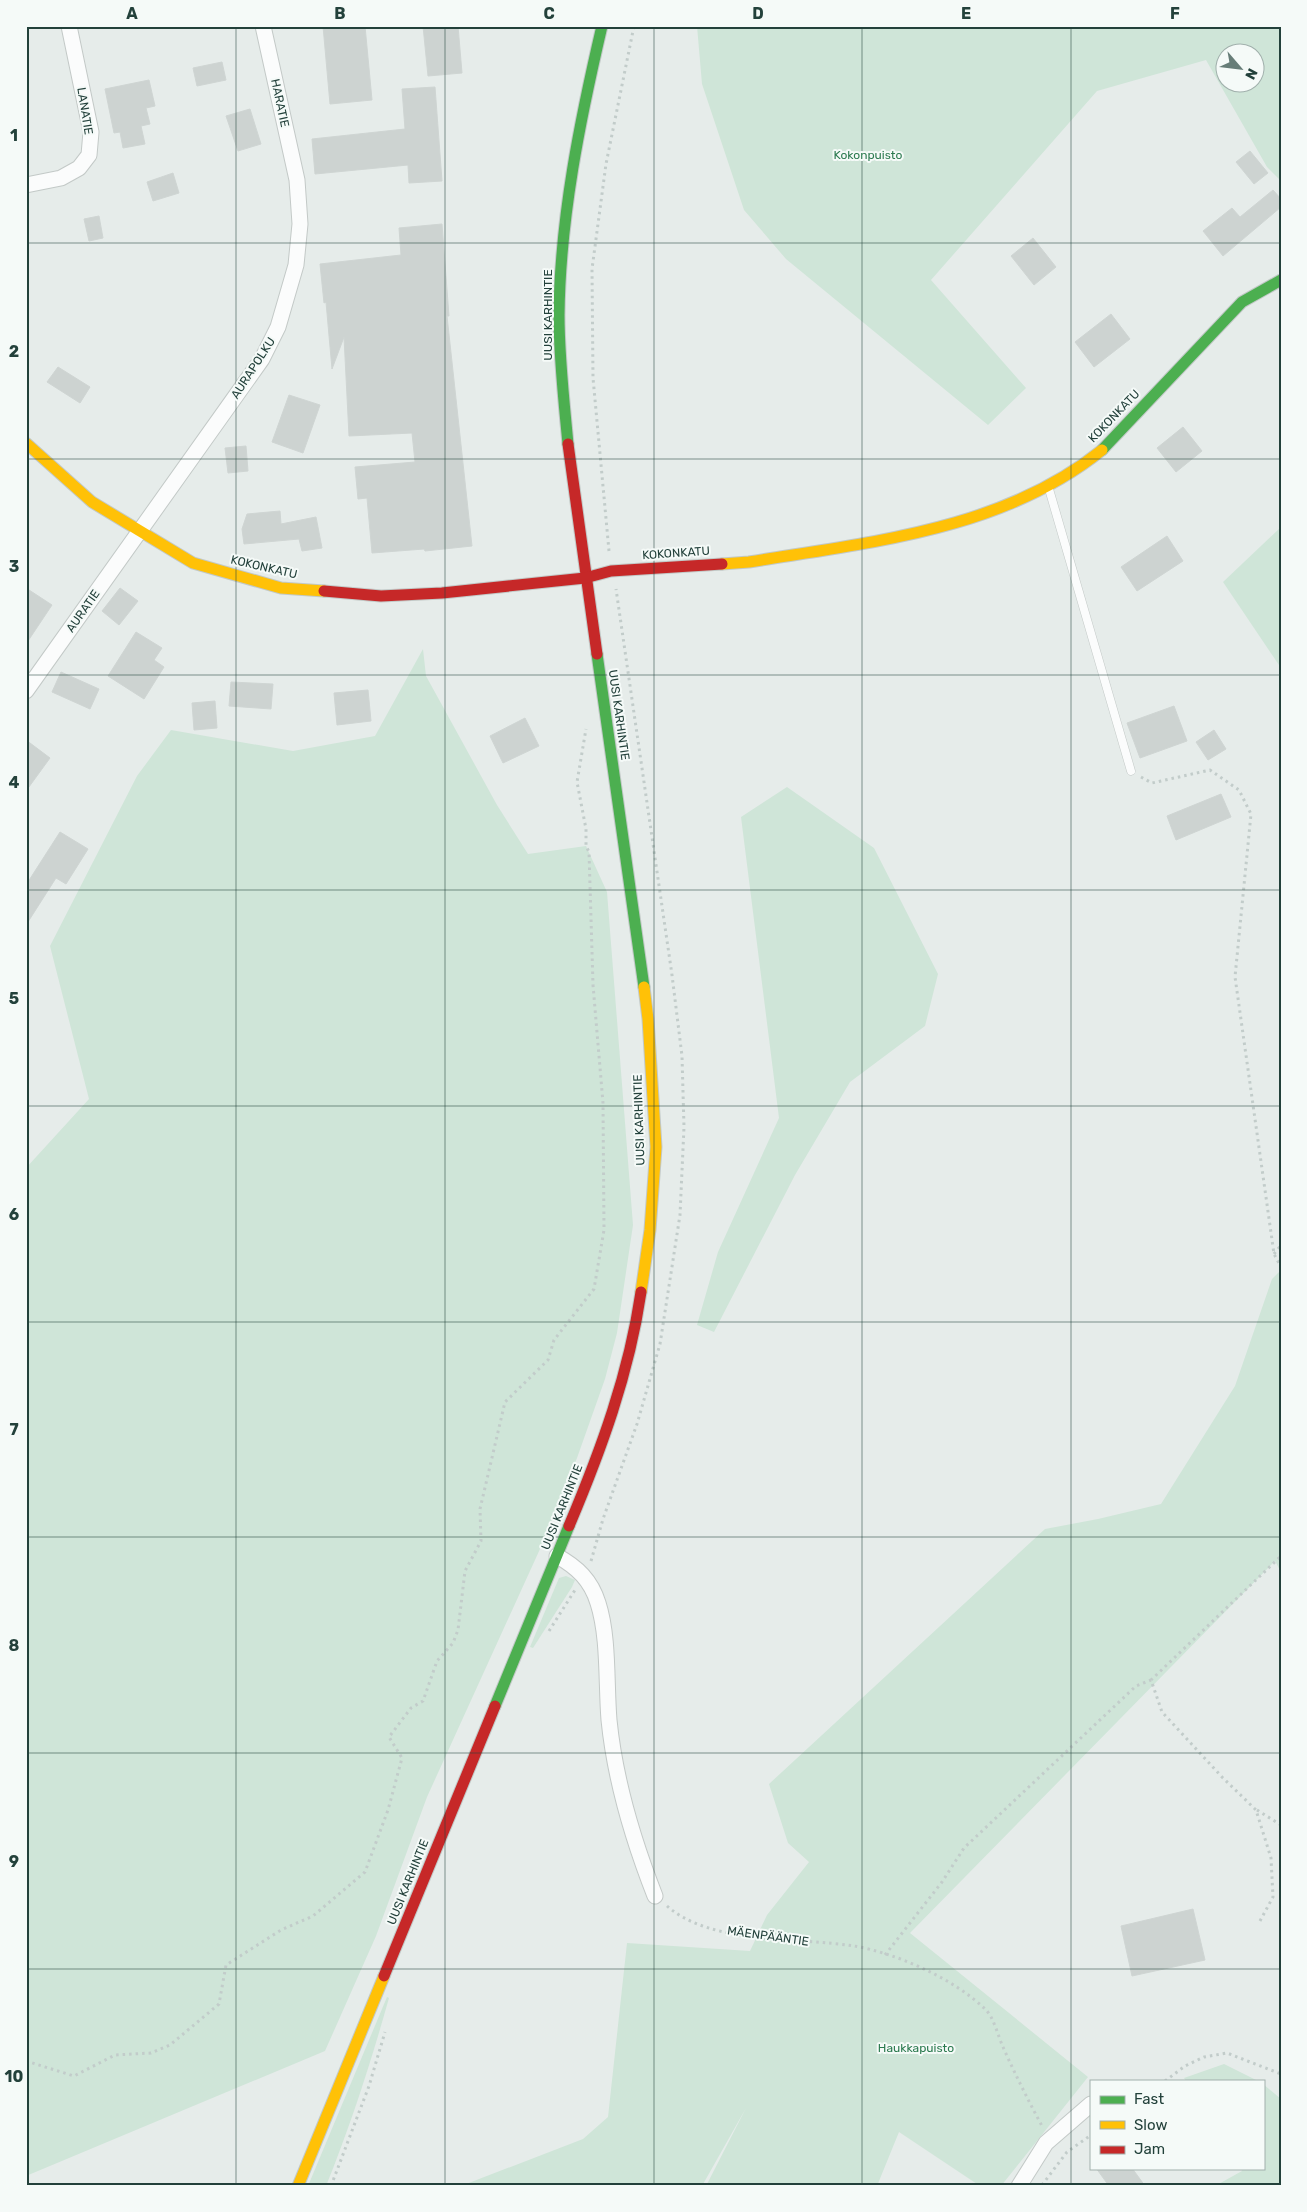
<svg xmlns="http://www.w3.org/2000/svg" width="1307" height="2212" font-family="Rubik,sans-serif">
<rect width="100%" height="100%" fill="#e6ecea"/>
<g fill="#cfe5d8" fill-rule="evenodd">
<path d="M697,26H1281V181L1267,167L1206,60L1097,91L931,280L1026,388L988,425L786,259L744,210L702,84ZM1224,52H1254V82H1224Z"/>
<polygon points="1281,527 1281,668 1223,582"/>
<polygon points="423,649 426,676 497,805 528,854 586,846 607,892 633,1225 617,1333 605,1379 577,1458 540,1549 427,1797 376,1936 325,2051 26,2176 26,1168 89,1099 50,946 137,776 171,730 293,751 375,736"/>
<polygon points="787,787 874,848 938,974 925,1026 850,1082 795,1175 714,1332 697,1325 718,1252 779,1118 741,817"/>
<polygon points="1281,1270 1281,1572 1275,1561 910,1933 1088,2077 1001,2186 980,2186 899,2132 877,2186 706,2186 746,2108 702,2186 461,2186 583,2139 608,2117 627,1943 750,1951 767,1915 809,1862 788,1843 769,1784 1045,1529 1098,1519 1161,1504 1235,1386 1272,1279"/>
<polygon points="566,1576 575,1580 572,1587 533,1648 530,1647 559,1578"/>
<path d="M387,1997L389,1998C371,2062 351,2124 326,2186H308Z"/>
<polygon points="1224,2064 1258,2081 1186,2081 1184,2078"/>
<polygon points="1263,2084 1281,2099 1281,2186 1215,2186 1242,2171 1241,2168 1263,2168"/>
</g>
<g fill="#cdd3d1" stroke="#cfd5d3">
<polygon points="323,26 365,26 372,100 330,104"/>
<polygon points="423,26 458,26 462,73 428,76"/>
<polygon points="222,62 226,80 197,86 193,68"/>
<polygon points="149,80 155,106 146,108 150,124 141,126 145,144 123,148 120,132 114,133 105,89"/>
<polygon points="435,87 442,181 409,183 408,165 315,174 312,139 405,129 402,89"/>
<polygon points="250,109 261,144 238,151 226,116"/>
<polygon points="1250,151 1268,173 1254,184 1236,162"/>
<polygon points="173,173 179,193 153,201 147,182"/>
<polygon points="1273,190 1281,199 1281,207 1223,256 1203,231 1232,208 1240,217"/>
<polygon points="99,216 103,238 89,241 84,219"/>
<polygon points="442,224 449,316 447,316 472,546 425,551 424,549 372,553 367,498 358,499 355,467 415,462 412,433 349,436 344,337 332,369 326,302 324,303 320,264 401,255 399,228"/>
<polygon points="1033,238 1056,267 1034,285 1011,256"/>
<polygon points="1111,314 1130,339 1094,367 1075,342"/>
<polygon points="58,367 90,387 80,403 47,382"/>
<polygon points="289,395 320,405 303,453 272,442"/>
<polygon points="1183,427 1202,451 1176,472 1157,448"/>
<polygon points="246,446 248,471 228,473 225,448"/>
<polygon points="280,511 281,524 316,517 322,548 302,551 299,539 244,544 242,529 247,514"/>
<polygon points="1167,536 1183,561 1137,591 1121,567"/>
<polygon points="26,588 52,605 26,644"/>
<polygon points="120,588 138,601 119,625 102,611"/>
<polygon points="136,632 162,648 154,660 164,667 144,699 108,676"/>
<polygon points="61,672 99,689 90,709 52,692"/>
<polygon points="231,682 273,684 271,709 229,706"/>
<polygon points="368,690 371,721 337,725 334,693"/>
<polygon points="215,701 217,728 194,730 192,703"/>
<polygon points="1174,706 1187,741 1140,758 1127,723"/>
<polygon points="525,718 539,746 503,763 490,736"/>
<polygon points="1214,730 1226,749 1208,760 1196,742"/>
<polygon points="26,740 50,758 26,791"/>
<polygon points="1221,794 1231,817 1176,840 1167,816"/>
<polygon points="60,832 88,849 66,884 56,878 26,925 26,885"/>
<polygon points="1193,1909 1205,1960 1132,1976 1121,1926"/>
<polygon points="1096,2168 1132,2168 1145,2186 1109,2186"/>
</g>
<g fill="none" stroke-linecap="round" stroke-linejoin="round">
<defs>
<polyline id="lane" points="1049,489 1131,771"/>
<g id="street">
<polyline points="26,185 61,178 79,168 89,155 91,132 69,26"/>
<polyline points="26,691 262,359 278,327 296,265 300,224 297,180 263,26"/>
<path d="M557,1556C577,1567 591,1580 598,1603C609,1637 606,1683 609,1720C615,1780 633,1840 655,1896"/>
<polyline points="1019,2186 1046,2143 1091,2104"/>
</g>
<g id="fast">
<path d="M568,444C564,401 559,358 559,315C560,218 580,120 602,26"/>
<polyline points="1102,450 1242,302 1281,280"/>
<polyline points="597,654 644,987"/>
<polyline points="495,1706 569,1526"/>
</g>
<g id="slow">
<polyline points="26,443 92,502 193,563 281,588 324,591"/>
<path d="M722,564L749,562C871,542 1003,530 1102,450"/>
<polyline points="641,1292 650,1230 656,1147 648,1019 644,987"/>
<polyline points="298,2186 384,1976"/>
</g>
<g id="jam">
<polyline points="568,444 597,654"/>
<polyline points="324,591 381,596 442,593 585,578 611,571 722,564"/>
<path d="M569,1526C601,1450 629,1374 641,1292"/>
<polyline points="384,1976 495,1706"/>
</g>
</defs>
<use href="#lane" stroke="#c3c9c7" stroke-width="9"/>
<use href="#street" stroke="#c3c9c7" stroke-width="17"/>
<use href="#fast" stroke="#c2c9c7" stroke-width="13"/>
<use href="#slow" stroke="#c2c9c7" stroke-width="13"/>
<use href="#jam" stroke="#c2c9c7" stroke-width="13"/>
<g stroke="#c2ccca" stroke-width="3" stroke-dasharray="2.5 4" stroke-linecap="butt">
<polyline points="609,551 593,378 592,269 606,164 634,26"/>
<polyline points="1141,777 1152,783 1210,770 1239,790 1251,814 1235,977 1274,1254 1281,1267"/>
<polyline points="1274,1254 1281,1245"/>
<polyline points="591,1561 603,1519 637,1424 660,1344 680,1215 684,1127 682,1056 672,975 616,589"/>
<polyline points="549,1631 575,1590"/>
<polyline points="1257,1810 1281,1825"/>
<path d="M667,1906C711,1945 798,1937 854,1946C896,1953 955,1979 986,2010C994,2018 998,2036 1003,2047C1015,2074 1028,2100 1042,2126"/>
<polyline points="1260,1921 1273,1897 1271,1858 1256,1810 1222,1777 1162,1712 1151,1680 1281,1556"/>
<polyline points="885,1955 942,1882 964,1848 1136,1686 1151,1680"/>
<polyline points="26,2061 74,2076 115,2055 151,2053 170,2045 219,2004 226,1965 281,1930 313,1916 365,1872 388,1810 402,1758 389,1737 411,1708 423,1701 437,1661 453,1643 458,1630 465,1571 481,1541 480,1509 505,1402 548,1360 554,1340 594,1289 604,1230 603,1103 593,985 589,852 586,846 586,829 577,782 586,729"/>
<polyline points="1165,2081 1185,2066 1204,2057 1227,2053 1281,2074"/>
<polyline points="1042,2185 1067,2152 1091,2135"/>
<polyline points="331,2186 369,2086 385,2032"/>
</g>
<use href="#lane" stroke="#fbfcfc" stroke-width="8"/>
<use href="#street" stroke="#fbfcfc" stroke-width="15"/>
<use href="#fast" stroke="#4caf50" stroke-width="11"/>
<use href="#slow" stroke="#ffc107" stroke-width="11"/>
<use href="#jam" stroke="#c62828" stroke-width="11"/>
</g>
<path fill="none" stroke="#23413b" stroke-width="1" stroke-opacity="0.55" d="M236,26V2186M445,26V2186M654,26V2186M862,26V2186M1071,26V2186M26,243H1281M26,459H1281M26,675H1281M26,890H1281M26,1106H1281M26,1322H1281M26,1537H1281M26,1753H1281M26,1969H1281"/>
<g text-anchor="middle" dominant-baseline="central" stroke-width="4" stroke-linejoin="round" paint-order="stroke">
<g font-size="12" fill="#23413b" stroke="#f5faf8">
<text transform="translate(280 103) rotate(78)">HARATIE</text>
<text transform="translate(85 111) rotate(81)">LANATIE</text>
<text transform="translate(548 315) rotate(-90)">UUSI KARHINTIE</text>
<text transform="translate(253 368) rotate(-57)">AURAPOLKU</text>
<text transform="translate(1114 416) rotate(-46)">KOKONKATU</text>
<text transform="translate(676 553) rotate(-4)">KOKONKATU</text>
<text transform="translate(264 567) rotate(13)">KOKONKATU</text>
<text transform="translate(83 611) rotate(-55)">AURATIE</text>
<text transform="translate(619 715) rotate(82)">UUSI KARHINTIE</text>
<text transform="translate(639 1120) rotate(-92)">UUSI KARHINTIE</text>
<text transform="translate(562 1507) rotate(-68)">UUSI KARHINTIE</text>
<text transform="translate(408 1882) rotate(-68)">UUSI KARHINTIE</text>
<text transform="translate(768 1936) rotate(8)">MÄENPÄÄNTIE</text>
</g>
<g font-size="12" fill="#2b7a4f" stroke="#f5faf8">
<text x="868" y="155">Kokonpuisto</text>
<text x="916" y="2048">Haukkapuisto</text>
</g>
</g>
<rect width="1307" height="2212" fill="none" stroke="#f5faf8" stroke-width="55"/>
<rect x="1090" y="2080" width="175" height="90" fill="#f5faf8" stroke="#a1b0ac"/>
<rect x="1100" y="2096" width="25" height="8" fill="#4caf50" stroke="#a1b0ac"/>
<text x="1134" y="2104" font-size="15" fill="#23413b">Fast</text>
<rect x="1100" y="2121" width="25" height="8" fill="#ffc107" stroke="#a1b0ac"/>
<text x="1134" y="2130" font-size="15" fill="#23413b">Slow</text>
<rect x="1100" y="2146" width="25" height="8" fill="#c62828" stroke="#a1b0ac"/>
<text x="1134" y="2154" font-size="15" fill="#23413b">Jam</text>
<g transform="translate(1240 68) rotate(118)"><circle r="24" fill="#f5faf8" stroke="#a1b0ac"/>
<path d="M0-4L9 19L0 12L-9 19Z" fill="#677d78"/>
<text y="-8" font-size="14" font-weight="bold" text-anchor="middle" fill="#23413b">N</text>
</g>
<rect x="28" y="28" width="1252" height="2156" fill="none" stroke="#23413b" stroke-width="2"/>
<g font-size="16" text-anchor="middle" font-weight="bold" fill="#23413b">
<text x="132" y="19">A</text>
<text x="340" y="19">B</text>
<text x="549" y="19">C</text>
<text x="758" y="19">D</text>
<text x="966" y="19">E</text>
<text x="1175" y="19">F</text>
<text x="14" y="141">1</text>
<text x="14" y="357">2</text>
<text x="14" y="572">3</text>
<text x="14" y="788">4</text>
<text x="14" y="1004">5</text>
<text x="14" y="1220">6</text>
<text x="14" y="1435">7</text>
<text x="14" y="1651">8</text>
<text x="14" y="1867">9</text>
<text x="14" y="2082">10</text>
</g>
</svg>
